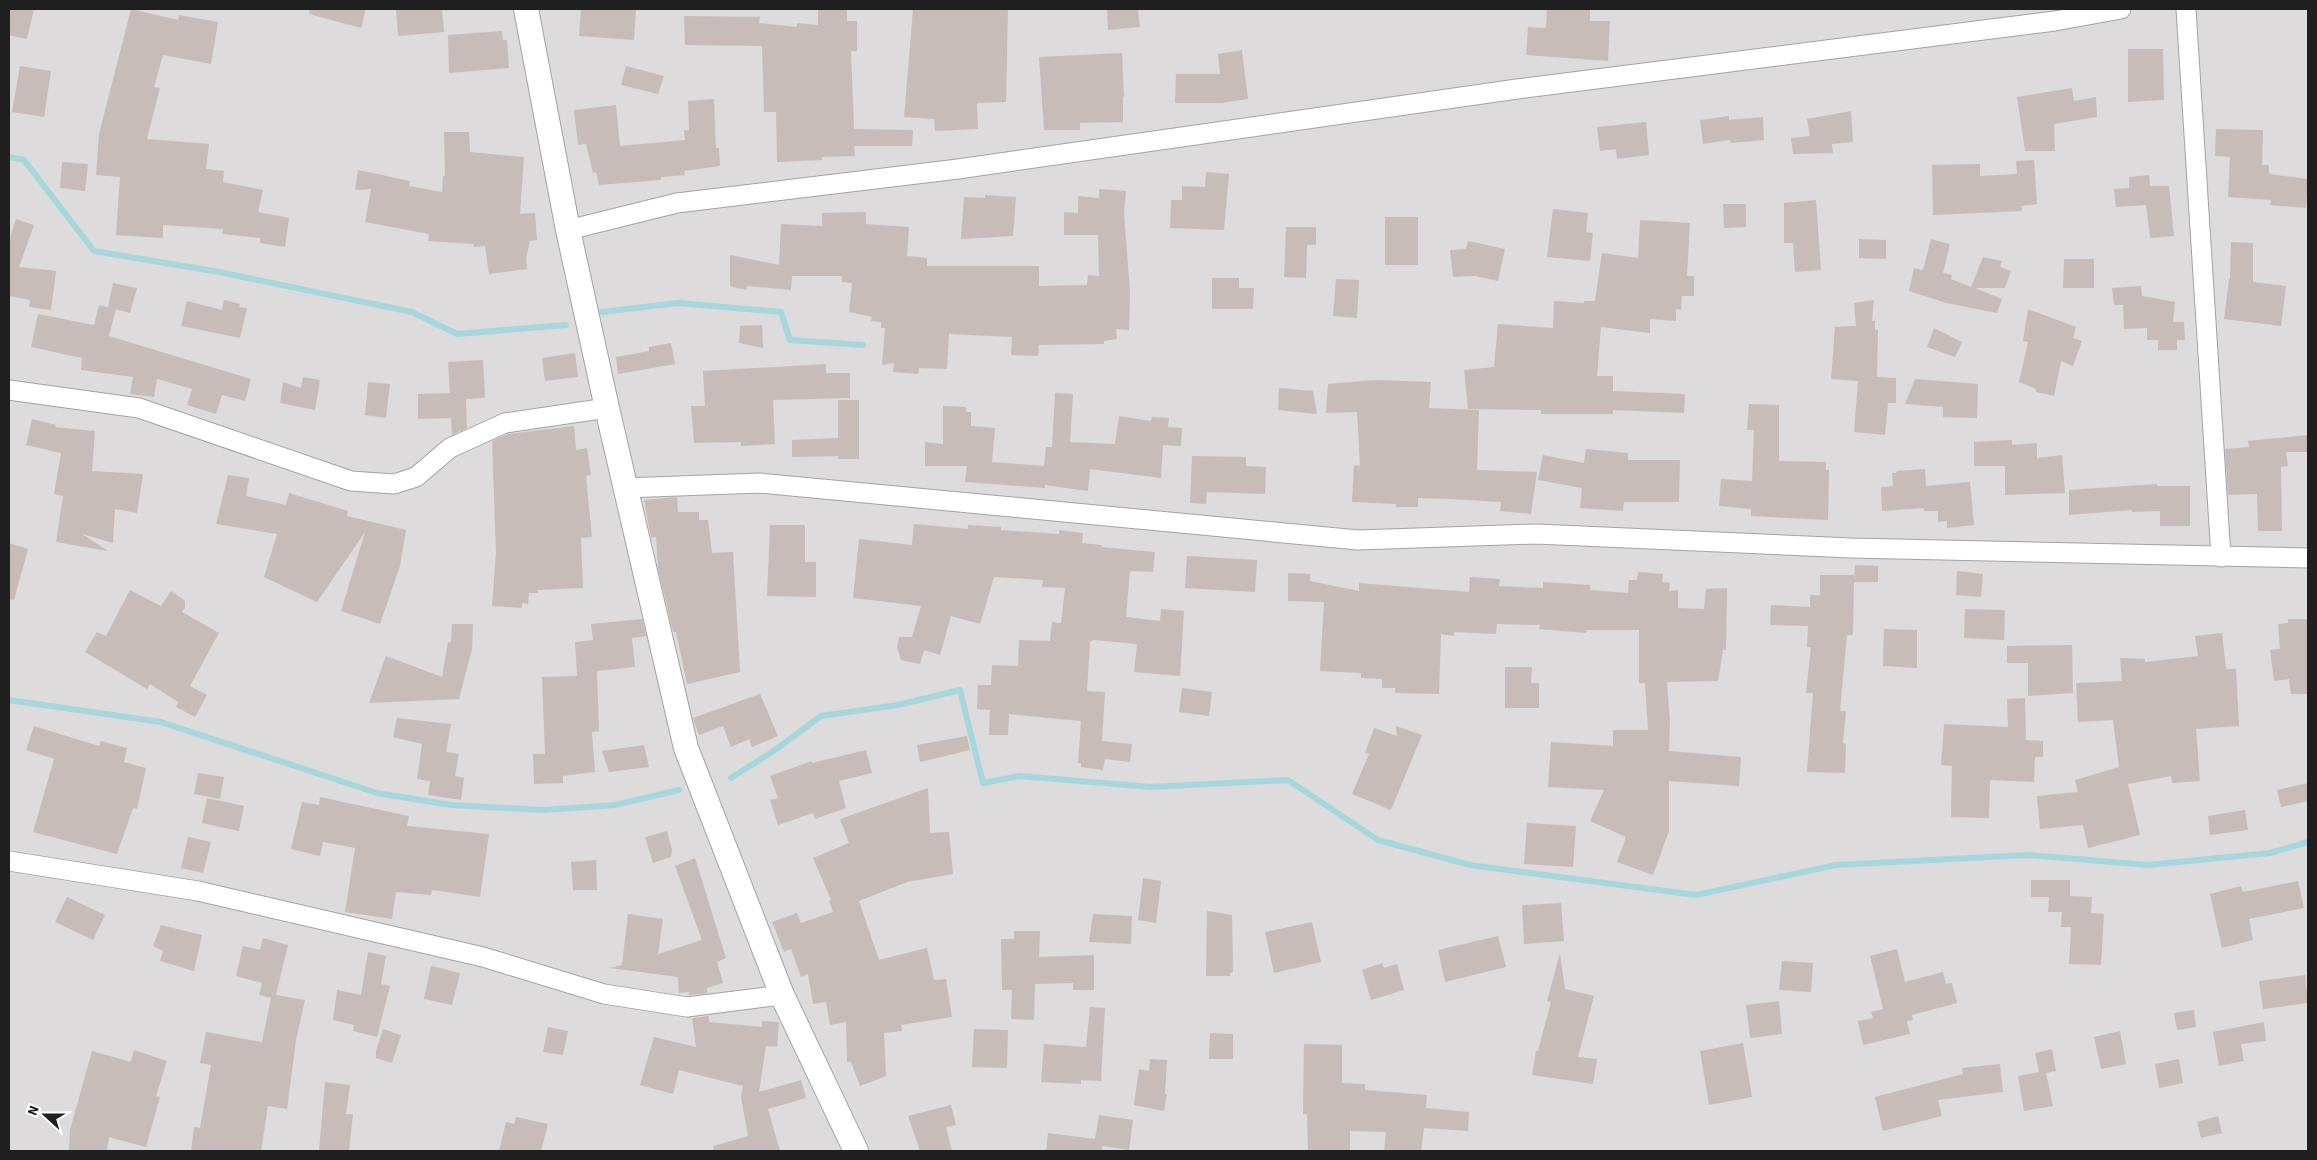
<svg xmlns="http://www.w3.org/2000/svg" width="2317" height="1160" font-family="'Source Sans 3',sans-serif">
<rect width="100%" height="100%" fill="#efeae5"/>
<rect fill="#dddbdc" x="9" y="9" width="2299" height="1142"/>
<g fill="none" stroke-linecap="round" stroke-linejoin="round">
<g stroke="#a6d7dc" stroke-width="6">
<polyline points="9,157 24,160 94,251 219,272 412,312 457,334 566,325"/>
<polyline points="602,312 678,303 781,312 790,340 863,345"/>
<polyline points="9,700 161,722 377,793 451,805 544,810 615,805 679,790"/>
<polyline points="731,778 775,750 821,716 898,705 960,690 983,783 1019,776 1151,787 1288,780 1378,840 1470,865 1696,895 1836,865 2028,855 2148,865 2270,853 2308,842"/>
</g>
</g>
<g fill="#c7bcb8">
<polygon points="9,9 34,9 27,39 9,35"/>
<polygon points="131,9 178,20 179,15 218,22 211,64 163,55 154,87 160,88 147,139 209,144 206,169 224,171 223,182 263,190 258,212 289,218 285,247 260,243 260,238 222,234 223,229 163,225 163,238 116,235 120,177 96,175 99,134"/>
<polygon points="310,9 366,9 361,28 309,14"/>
<polygon points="396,9 442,9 444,32 398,36"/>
<polygon points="581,9 636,9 634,40 579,36"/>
<polygon points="818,9 847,9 847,21 857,21 857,51 851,51 854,129 913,130 912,146 854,146 855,156 822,157 822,160 777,162 776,112 764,112 762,46 685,45 684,16 760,17 759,23 797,27 797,23 818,25"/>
<polygon points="913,9 1008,9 1006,102 977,103 978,129 935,131 934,119 904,117"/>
<polygon points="1107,9 1138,9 1140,27 1108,30"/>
<polygon points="1547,9 1590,9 1590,21 1610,21 1608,61 1526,55 1528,27 1546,28"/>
<polygon points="502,31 503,40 507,40 509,68 449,73 448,35"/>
<polygon points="2128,49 2163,49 2164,100 2128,102"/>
<polygon points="1242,50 1248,99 1221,103 1175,103 1176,74 1220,74 1218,54"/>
<polygon points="1122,53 1124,97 1123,97 1123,122 1080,123 1080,130 1044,130 1039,57"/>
<polygon points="20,66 51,71 44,117 12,112"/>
<polygon points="626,66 664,76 658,94 621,85"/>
<polygon points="2072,88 2074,101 2096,97 2097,117 2054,124 2055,151 2025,151 2017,97"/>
<polygon points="714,99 716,148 719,148 720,166 684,171 685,175 661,177 661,180 599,185 596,172 593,173 586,144 578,145 574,110 616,105 620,146 685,140 684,130 689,130 688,101"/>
<polygon points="1851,111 1853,142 1832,144 1833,153 1793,154 1791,138 1810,136 1807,119"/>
<polygon points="1729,116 1729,120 1763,117 1764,140 1731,143 1730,140 1703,144 1700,120"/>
<polygon points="1646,122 1649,155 1617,159 1616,149 1600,151 1597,127"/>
<polygon points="2216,129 2263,130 2262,165 2269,165 2269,174 2308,179 2306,208 2270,205 2271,200 2228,197 2230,157 2215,156"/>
<polygon points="444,132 469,132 470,152 524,157 520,214 535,213 537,240 530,241 526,258 527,269 489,274 485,246 474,247 473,244 428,241 429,234 365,222 371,189 355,190 358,170 410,181 409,186 442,192 443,176 445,176"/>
<polygon points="2034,160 2037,204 2021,206 2022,211 1933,215 1932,165 1980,164 1980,176 2017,174 2016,161"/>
<polygon points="62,162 88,164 85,191 60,188"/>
<polygon points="1206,172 1229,174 1224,230 1170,228 1171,200 1182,200 1182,186 1205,187"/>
<polygon points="2149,175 2150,186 2169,186 2174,236 2150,238 2146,205 2116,207 2114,189 2129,188 2129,177"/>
<polygon points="1099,189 1126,191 1124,213 1130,293 1129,330 1116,329 1117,339 1104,341 1104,344 1039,345 1038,356 1011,355 1012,337 949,334 947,369 919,368 918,374 893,372 894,363 882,365 885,328 881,328 881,322 871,321 872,317 849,312 852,283 842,282 842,276 792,276 791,290 747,286 746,290 730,286 730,255 779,265 781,224 822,226 822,213 866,212 866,224 909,227 907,256 927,258 927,266 1039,266 1039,286 1087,285 1088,275 1099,276 1098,235 1064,235 1064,212 1078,213 1078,196 1099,198"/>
<polygon points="985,195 1016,197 1013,236 961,239 964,197 985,198"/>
<polygon points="1816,200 1821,270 1795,272 1793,243 1784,243 1784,203"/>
<polygon points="1723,204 1746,204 1746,227 1724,228"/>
<polygon points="1553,209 1588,213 1586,232 1593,233 1590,261 1547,257"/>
<rect x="1385" y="217" width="33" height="48"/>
<polygon points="16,219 34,225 19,267 56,271 51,310 29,307 30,300 9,296 9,241"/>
<polygon points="1640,220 1690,223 1687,276 1694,276 1694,296 1682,296 1681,310 1676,309 1676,321 1650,319 1650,333 1601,327 1597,376 1613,376 1613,391 1685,394 1684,413 1613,410 1613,414 1541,414 1541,410 1468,409 1464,370 1494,367 1498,324 1553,328 1554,301 1584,303 1584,301 1595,301 1602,253 1638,258"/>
<polygon points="1286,227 1316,227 1316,245 1307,245 1306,278 1284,277"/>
<polygon points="1859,239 1886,240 1886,259 1859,258"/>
<polygon points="1931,239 1950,244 1943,273 1952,275 1951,279 1971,287 1983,257 2002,261 2000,267 2011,271 2005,288 1975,288 2002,299 1997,313 1946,303 1909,291 1914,268 1923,270"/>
<polygon points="1468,241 1505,249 1498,281 1475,276 1453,277 1450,250 1466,249"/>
<polygon points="2231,242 2253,243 2253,282 2286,286 2281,326 2224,319 2229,279 2230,279"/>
<polygon points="2064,259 2094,259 2094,288 2063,288"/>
<polygon points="1212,278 1239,278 1239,288 1254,288 1253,309 1212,309"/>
<polygon points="1336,279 1359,280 1357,318 1333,316"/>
<polygon points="113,283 137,288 130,313 108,307"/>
<polygon points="2141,286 2142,296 2175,302 2173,322 2184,322 2185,340 2177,340 2177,350 2158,350 2158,340 2147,340 2147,328 2124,329 2123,305 2114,305 2112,288"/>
<polygon points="224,300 240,304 239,307 247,308 240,338 181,326 187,301 222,310"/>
<polygon points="1874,300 1872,321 1875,321 1875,330 1878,330 1877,377 1896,378 1896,403 1888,403 1885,435 1854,432 1858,381 1831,379 1835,327 1856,326 1854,303"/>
<polygon points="99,305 116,309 109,336 251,379 245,401 222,395 216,414 187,405 192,389 157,379 154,397 130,394 133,377 81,370 82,358 31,347 38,314 94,325"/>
<polygon points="2028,309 2076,327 2073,338 2082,341 2073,366 2061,361 2054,396 2036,392 2036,389 2019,382 2028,342 2023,341"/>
<polygon points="762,325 763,348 739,343 740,326"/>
<polygon points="1934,328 1962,342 1955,357 1927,347"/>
<polygon points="671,343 675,364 618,374 616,357 649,351 649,347"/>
<polygon points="575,353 578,377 545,381 542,358"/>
<polygon points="483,360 485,398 466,399 467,428 452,435 451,418 418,419 418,394 450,393 448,362"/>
<polygon points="826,364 826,373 850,373 850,398 773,400 775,444 741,446 741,442 694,443 691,406 705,406 703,371"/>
<polygon points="303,377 320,380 315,410 280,403 283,382 301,388"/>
<polygon points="1915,379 1978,384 1977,418 1943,417 1943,407 1905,404"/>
<polygon points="1375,380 1431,382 1429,408 1479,410 1477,470 1537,472 1531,514 1500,511 1501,502 1451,499 1418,498 1418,507 1396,507 1396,504 1352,502 1354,465 1360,466 1357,412 1326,413 1328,384"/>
<polygon points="368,382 390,384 386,418 365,415"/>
<polygon points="1279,388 1313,391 1317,414 1278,410"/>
<polygon points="1055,393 1073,394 1070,442 1115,444 1119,416 1151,421 1152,417 1169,418 1168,427 1182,428 1181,446 1163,445 1161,478 1090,469 1088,491 1045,485 1045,488 965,482 967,466 925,466 925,442 943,444 943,406 966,407 966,412 971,412 971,426 995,428 992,462 1044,466 1046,447 1052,447"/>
<polygon points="838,400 859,400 859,459 838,459 838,456 792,457 792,440 838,438"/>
<polygon points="1749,404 1779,405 1779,461 1826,462 1826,470 1829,470 1828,520 1751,516 1751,509 1719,506 1721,479 1752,481 1754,430 1747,430"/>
<polygon points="32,419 56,425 55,427 95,431 92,471 143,474 137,513 115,509 113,543 82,534 108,551 56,542 63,496 54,494 61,453 26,445"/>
<polygon points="574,426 576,450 587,448 591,475 586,476 592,537 581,538 583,588 538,590 538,593 529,593 528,604 522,603 522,608 492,606 496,553 492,441 508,434"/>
<polygon points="2308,435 2308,452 2286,452 2288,466 2281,467 2282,531 2258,531 2257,494 2228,495 2225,449 2249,447 2248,441"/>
<polygon points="2012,440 2012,445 2037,443 2037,458 2062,455 2065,493 2005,495 2005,466 1974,466 1974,442"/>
<polygon points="1586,449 1628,453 1628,460 1680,460 1679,502 1624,502 1623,511 1580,508 1582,488 1538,480 1543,455 1584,463"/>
<polygon points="1192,456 1246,457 1246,466 1266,467 1265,494 1207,492 1206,504 1190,503"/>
<polygon points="1925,469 1926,486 1970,482 1974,525 1947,528 1947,521 1938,522 1938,511 1924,511 1924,508 1882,511 1881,487 1893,486 1892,473 1896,473 1897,471"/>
<polygon points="228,475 249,478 246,496 286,505 289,493 348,511 347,516 406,530 400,566 380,624 341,611 365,532 317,602 264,577 277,534 216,524"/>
<polygon points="2157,484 2157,486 2190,486 2190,526 2160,526 2160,511 2132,512 2132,510 2069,515 2069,490"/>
<polygon points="677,497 678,512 699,512 699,520 708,520 712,553 733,552 740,672 687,684 676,632 673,632 658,568 656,537 651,538 644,500"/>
<polygon points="914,524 968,529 968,525 1001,527 1001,530 1059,534 1059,530 1083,533 1082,543 1102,545 1101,547 1155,552 1153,572 1130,571 1126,617 1160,621 1161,609 1184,611 1180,676 1134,672 1137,644 1094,640 1090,641 1087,691 1105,692 1102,741 1132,744 1130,762 1105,759 1103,770 1081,767 1081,763 1078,763 1081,721 1009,714 1008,735 989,735 990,710 977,709 978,685 991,685 992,665 1018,666 1019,640 1050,641 1052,622 1061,623 1065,588 1042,587 1043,580 994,577 980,624 951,616 940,655 924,650 920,664 901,660 897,647 899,637 912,637 921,606 853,598 859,539 912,545"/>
<polygon points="770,525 805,525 805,562 816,562 816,597 767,596"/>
<polygon points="9,543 28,549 14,600 9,599"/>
<polygon points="1187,556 1257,560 1255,592 1185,588"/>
<polygon points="1855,565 1878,566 1878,582 1854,582 1853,635 1847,635 1840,711 1846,711 1843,743 1846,744 1845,773 1807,772 1813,693 1806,693 1811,647 1807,647 1808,626 1770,625 1771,605 1810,607 1810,595 1820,595 1820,575 1854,575 1854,581"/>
<polygon points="1957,571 1983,574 1981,597 1956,595"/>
<polygon points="1638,572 1663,574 1662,582 1670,583 1669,591 1678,590 1678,608 1704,609 1706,589 1727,588 1726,650 1723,650 1718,681 1667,682 1670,721 1669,751 1741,757 1739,786 1669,781 1669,831 1653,875 1617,862 1626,837 1590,821 1604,790 1548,787 1551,742 1613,746 1613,730 1648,730 1645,683 1639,683 1639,630 1587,630 1586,633 1539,629 1540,625 1497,624 1496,634 1454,632 1454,636 1441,634 1439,694 1395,693 1395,688 1382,688 1382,679 1361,678 1361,673 1320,671 1324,602 1288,601 1288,573 1310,574 1310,581 1359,591 1359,583 1469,592 1470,577 1500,579 1499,586 1543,588 1543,582 1590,585 1590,590 1628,593 1629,580 1637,580"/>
<polygon points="130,590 161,606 171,591 185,601 185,608 182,612 219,633 190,686 207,695 195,717 176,707 178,702 150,684 147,689 85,652 97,632 106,636"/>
<polygon points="1965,609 2005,610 2004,640 1964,638"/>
<polygon points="642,619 646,636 632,638 635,667 597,671 599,731 592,732 595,772 563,776 563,783 534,784 533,754 545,754 542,677 577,676 575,642 593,640 591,624"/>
<polygon points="2288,619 2308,619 2308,694 2291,694 2289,679 2274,681 2270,650 2280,649 2278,624 2288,623"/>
<polygon points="452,624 473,624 472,649 459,699 369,703 386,656 442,677 448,642 451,642"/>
<polygon points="1884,629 1917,630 1917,668 1883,666"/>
<polygon points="2222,633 2226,669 2236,669 2239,726 2196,729 2200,781 2172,783 2171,776 2128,784 2140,835 2088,848 2083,825 2040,829 2037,796 2078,792 2075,780 2119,767 2113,720 2078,722 2076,683 2122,681 2120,658 2145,659 2145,662 2198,656 2195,636"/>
<polygon points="2072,645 2073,693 2028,696 2028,663 2007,663 2007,646"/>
<polygon points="1505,667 1532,667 1531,683 1539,683 1539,708 1505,708"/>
<polygon points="1182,688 1212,692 1209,716 1179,712"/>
<polygon points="760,694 778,736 752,747 749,739 731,747 723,726 699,735 693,718"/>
<polygon points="2025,698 2026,740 2043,741 2043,757 2035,757 2034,782 1990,780 1989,818 1951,817 1952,766 1941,765 1944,724 2008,727 2007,699"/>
<polygon points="397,718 451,724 446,752 459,754 455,776 464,778 461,800 428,795 430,781 417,779 422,744 393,737"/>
<polygon points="34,726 99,746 101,741 127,748 124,762 146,768 137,809 133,808 117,854 33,832 54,759 26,750"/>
<polygon points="1396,726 1422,735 1391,810 1352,794 1369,754 1365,753 1374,728 1397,736"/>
<polygon points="967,736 970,750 920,762 917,745"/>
<polygon points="644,745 649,767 609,772 602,751"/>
<polygon points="866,750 872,773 839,781 846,808 815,819 813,813 778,825 770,800 778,798 770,776 812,761 812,763"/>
<polygon points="198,773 224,777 220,799 194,794"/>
<polygon points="2308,783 2308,801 2281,807 2277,790"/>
<polygon points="928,788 930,833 949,832 953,874 907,882 859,901 879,960 927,948 934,980 946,979 952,1017 901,1025 902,1031 884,1033 886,1076 860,1086 851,1062 847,1062 846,1022 830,1025 826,1002 813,1004 808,974 801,977 791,949 784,952 772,922 797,913 801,923 833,912 829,901 831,900 813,858 849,843 840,819"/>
<polygon points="320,797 409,816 407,826 489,834 480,897 432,890 431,895 396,892 392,919 345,912 355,848 323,842 320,856 291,849 302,802 319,805"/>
<polygon points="207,798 244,806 239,831 202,823"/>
<polygon points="2245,810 2248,830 2210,835 2208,816"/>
<polygon points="1527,823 1576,826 1573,867 1524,864"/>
<polygon points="667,831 672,850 671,857 653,863 645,837"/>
<polygon points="188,837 211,842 203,873 181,868"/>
<polygon points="695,858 726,958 717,962 723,983 707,988 707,993 689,995 689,992 679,993 678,977 610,968 622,965 628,914 663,919 658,954 702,940 675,866"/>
<polygon points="596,860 597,890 573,890 571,862"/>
<polygon points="1143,878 1161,881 1156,923 1138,920"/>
<polygon points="2031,880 2070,880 2070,896 2092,897 2091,913 2104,914 2101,965 2069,964 2071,927 2061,927 2062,912 2048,912 2049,897 2031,897"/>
<polygon points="2298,881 2304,908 2249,919 2253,940 2222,948 2210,894 2241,886 2243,892"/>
<polygon points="67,897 105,915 93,940 55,922"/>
<polygon points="1561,903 1564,941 1524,944 1522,905"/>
<polygon points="1207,911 1232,915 1233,972 1230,973 1230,976 1206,976"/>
<polygon points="1093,914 1132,916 1131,944 1089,942"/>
<polygon points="1312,922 1321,962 1274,973 1265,932"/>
<polygon points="161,925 202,935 194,971 160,961 163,951 153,946"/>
<polygon points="1014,931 1040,931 1039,957 1094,955 1094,990 1073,990 1073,983 1035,984 1034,1020 1011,1019 1012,990 1002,990 1001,939 1014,939"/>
<polygon points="1498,936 1506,967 1445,982 1438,950"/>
<polygon points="263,938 288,945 276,995 305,1000 296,1040 287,1109 268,1106 261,1151 191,1151 194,1127 200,1128 211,1065 200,1063 206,1032 262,1042 271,998 259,995 262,983 236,976 243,946 260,950"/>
<polygon points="1897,949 1905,982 1943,972 1946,984 1952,983 1957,1003 1912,1015 1913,1020 1907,1021 1910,1034 1863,1045 1858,1021 1873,1018 1871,1012 1883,1009 1870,956"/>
<polygon points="368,952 386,956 381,984 390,986 377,1037 353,1031 354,1025 333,1020 337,990 361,995"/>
<polygon points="1560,953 1565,989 1594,996 1578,1057 1597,1059 1593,1084 1532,1075 1536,1051 1538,1051 1551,1002 1547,1001"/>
<polygon points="1782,961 1813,963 1811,992 1779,990"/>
<polygon points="1382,963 1384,968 1397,964 1404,990 1371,1000 1362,970"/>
<polygon points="431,966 460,973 452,1005 424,999"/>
<polygon points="2305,975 2308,1003 2263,1009 2259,981"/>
<polygon points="1779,1001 1782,1034 1750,1038 1746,1005"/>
<polygon points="1090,1007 1105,1008 1101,1081 1081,1080 1081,1084 1041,1082 1044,1044 1086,1047"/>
<polygon points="2194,1010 2196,1027 2177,1030 2174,1013"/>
<polygon points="709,1016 709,1022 762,1027 762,1021 779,1022 777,1047 766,1046 759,1092 801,1080 806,1098 768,1109 780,1151 714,1151 713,1146 748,1136 741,1097 743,1086 679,1070 673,1094 640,1085 654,1037 696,1047 692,1018"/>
<polygon points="2264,1022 2266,1041 2241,1044 2244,1061 2219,1066 2213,1032"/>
<polygon points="548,1027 568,1031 563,1055 543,1052"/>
<polygon points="383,1029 401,1035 392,1063 376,1058 376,1051"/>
<polygon points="974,1029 1008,1030 1007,1068 972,1067"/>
<polygon points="2120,1031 2126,1064 2101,1069 2094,1037"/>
<polygon points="1210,1033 1233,1034 1233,1059 1209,1059"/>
<polygon points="1743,1043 1752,1097 1709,1105 1700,1051"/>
<polygon points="1304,1044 1342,1045 1342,1083 1365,1084 1365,1090 1427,1095 1426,1108 1469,1112 1468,1131 1424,1128 1421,1151 1384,1151 1386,1132 1350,1131 1350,1151 1308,1151 1307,1114 1303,1114"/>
<polygon points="2052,1049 2056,1071 2046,1073 2053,1106 2024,1111 2018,1076 2039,1072 2035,1053"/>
<polygon points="134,1050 167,1061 156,1096 160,1097 146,1147 109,1137 107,1151 69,1151 70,1130 92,1051 131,1062"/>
<polygon points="1150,1059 1167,1060 1165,1094 1167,1094 1164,1111 1134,1105 1139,1069 1149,1071"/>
<polygon points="2179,1059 2183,1083 2159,1088 2155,1064"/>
<polygon points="2000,1064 2003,1092 1938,1100 1942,1116 1883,1131 1875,1097 1963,1074 1962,1068"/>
<polygon points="325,1082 350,1085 346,1114 353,1114 349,1151 319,1151"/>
<polygon points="951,1105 956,1125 946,1127 952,1151 920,1151 908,1116"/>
<polygon points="1099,1115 1133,1120 1129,1150 1102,1146 1102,1151 1046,1151 1048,1133 1095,1139"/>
<polygon points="2218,1116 2222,1133 2201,1138 2197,1122"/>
<polygon points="516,1117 548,1124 541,1151 499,1151 506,1122 514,1124"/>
</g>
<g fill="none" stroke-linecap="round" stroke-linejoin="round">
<defs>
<g id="minor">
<polyline points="2186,9 2221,557"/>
<polyline points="568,230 677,203 958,169 1517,89 2055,21 2121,9"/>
<polyline points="9,390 139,408 351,481 394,484 416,477 450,448 505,423 607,408"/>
<polyline points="624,488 760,483 1358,540 1536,534 1851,548 2308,558"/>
<polyline points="9,861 198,891 483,957 604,994 687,1007 782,995"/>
</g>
<polyline id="tertiary" points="526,9 568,230 607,408 686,748 782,995 856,1151"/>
</defs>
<use href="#minor" stroke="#a3a3a3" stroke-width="21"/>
<use href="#tertiary" stroke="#a3a3a3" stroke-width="26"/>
<use href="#minor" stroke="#fff" stroke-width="19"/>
<use href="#tertiary" stroke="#fff" stroke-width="24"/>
</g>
<rect width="2317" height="1160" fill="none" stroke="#1f1f1f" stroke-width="20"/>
<g transform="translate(45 1115) rotate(291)" stroke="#ffffff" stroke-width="4" paint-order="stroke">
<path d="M0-4L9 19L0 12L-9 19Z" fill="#1f1f1f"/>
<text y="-8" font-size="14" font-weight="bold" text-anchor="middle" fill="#1f1f1f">N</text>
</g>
</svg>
